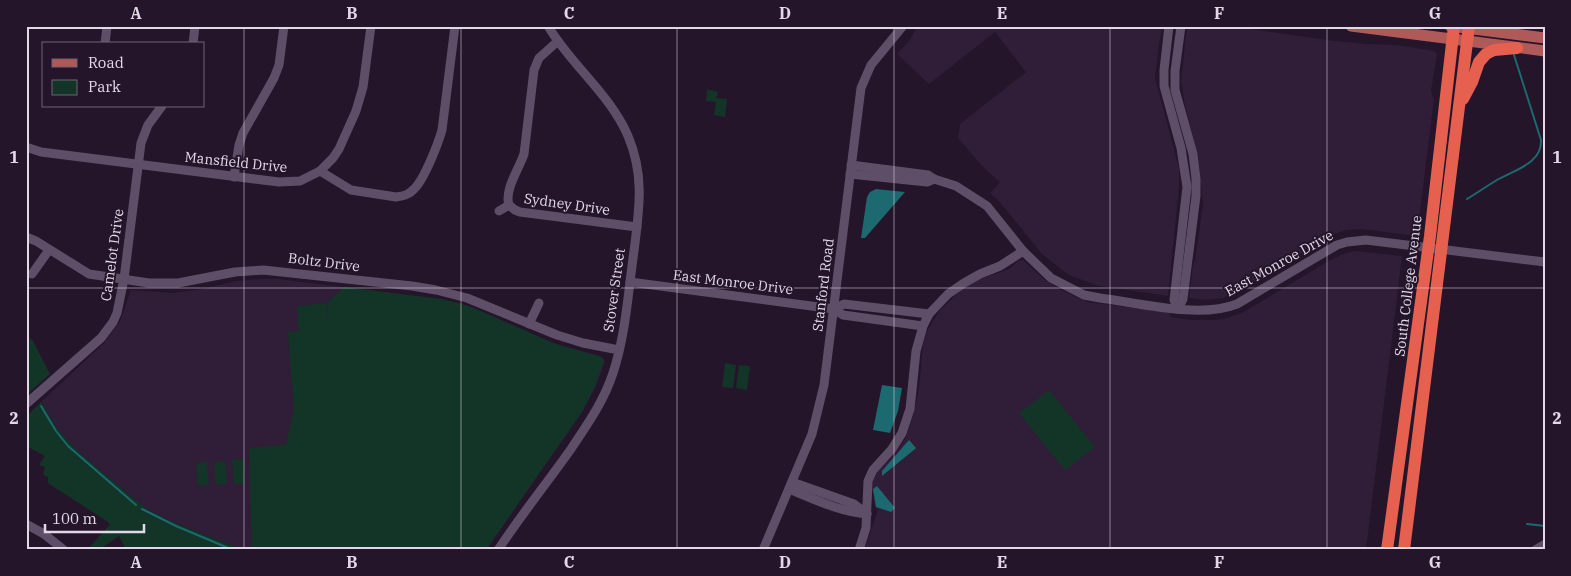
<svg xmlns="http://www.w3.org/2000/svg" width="1571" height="576" font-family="'IBM Plex Serif',serif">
<rect width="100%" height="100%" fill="#24152a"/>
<g fill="#301d38">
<polygon points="918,26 1163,26 1159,43 1155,78 1179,168 1179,187 1168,296 1095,285 1067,274 1042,254 998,200 990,193 1000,182 983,167 958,138 960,124 1026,72 995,32 929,84 897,54 909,41"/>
<polygon points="1187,26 1231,26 1327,40 1366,44 1398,45 1434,51 1437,54 1431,91 1434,99 1417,236 1362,229 1346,230 1334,234 1236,293 1223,298 1206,300 1189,298 1193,264 1195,261 1203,204 1198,155 1185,106 1181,81"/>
<polygon points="1354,251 1402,256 1366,550 864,550 878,510 875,507 872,487 873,481 878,471 897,451 905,439 913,416 919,388 923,343 926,333 939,311 962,289 978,280 1009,269 1018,261 1023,260 1045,280 1063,291 1088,302 1164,312 1170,313 1171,317 1191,320 1213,320 1224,319 1242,313 1327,262 1343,254"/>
<polygon points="260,279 279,279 441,299 458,303 474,308 553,343 602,357 605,362 595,388 582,412 486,550 244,550 175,523 148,510 81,454 60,432 41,402 104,343 120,321 131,290 173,293 203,289 236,281"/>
</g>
<g fill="#133527">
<polygon points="707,89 718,92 716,98 727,99 725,117 714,115 716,102 706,101"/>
<polygon points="344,287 441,299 458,303 474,308 553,343 602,357 604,360 595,387 582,412 486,550 252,550 249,448 286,445 294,410 288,332 299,331 297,306 326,303 328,328 327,303"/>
<polygon points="26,335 33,341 50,374 26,395"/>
<polygon points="725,363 736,365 733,388 722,387"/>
<polygon points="739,365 750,366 747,390 736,388"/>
<polygon points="1049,390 1095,447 1065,470 1019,413"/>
<path d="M41,402L60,432L81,454L148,510L175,523L244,550H126L119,536L99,550H86C95,543 101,533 110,525L108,522L48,483V477L43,475L45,467L39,465L45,456L26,446V417Z"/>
<polygon points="243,459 245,483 234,484 232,460"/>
<polygon points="225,461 227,484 216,485 214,462"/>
<polygon points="207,462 209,485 198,486 196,463"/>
</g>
<g fill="#1c696f">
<polygon points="876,189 905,192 865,238 861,238 867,197 870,192"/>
<polygon points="882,385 902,388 898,411 890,433 873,430"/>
<polygon points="909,440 916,448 915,449 882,476 882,471"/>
<polygon points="877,486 895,508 891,512 876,507 873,489"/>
</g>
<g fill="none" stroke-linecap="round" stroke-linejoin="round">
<g stroke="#1c696f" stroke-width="2">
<path d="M1467,199C1477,193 1487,186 1497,180C1514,170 1542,164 1541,140L1514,55"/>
<polyline points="41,406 56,431 68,446 136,505"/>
<polyline points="142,509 176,526 233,550"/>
<polyline points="1527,524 1545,526"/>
</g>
<g stroke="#5f4e67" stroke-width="9">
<polyline points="1169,26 1164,70 1164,86 1181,148 1187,187 1174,300 1178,309"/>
<polyline points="105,44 107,26"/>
<polyline points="193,44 195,26"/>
<path d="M26,147L41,152L279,182L300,181L320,171L351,190L396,197C403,196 409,195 414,189C424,180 438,144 442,130L455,26"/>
<path d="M851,165L928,175L934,179L956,186L987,206L1023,251L1051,278L1084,295L1100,298C1139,303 1200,319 1237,304L1337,245L1347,242L1366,240L1545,262"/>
<polyline points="320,171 333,158 339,149 356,111 363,87 371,26"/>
<polyline points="850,174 927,182 934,179"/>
<polyline points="234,177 239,145 243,133 274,78 279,65 284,26"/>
<path d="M509,205C504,190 519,169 524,154L534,70L539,58L558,41"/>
<polyline points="499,211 509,205 515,210 520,212 637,227"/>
<polyline points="26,237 36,241 89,274 149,283 178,283 235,272 263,270 412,286 436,290 467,298 557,335 583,343 619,350"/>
<polyline points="32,274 49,250"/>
<polyline points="630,282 834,309 843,315 923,326"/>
<polyline points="834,309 844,304 929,314"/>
<polyline points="1178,309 1183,299 1196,196 1196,179 1193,154 1175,90 1175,71 1181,26"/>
<polyline points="529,324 539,303"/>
<polyline points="26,404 101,338 113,322 117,313 124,279 141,143 148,125 162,106"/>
<polyline points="792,482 854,504 867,514"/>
<path d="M789,489C814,499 840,512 867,514"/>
<polyline points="26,524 44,534 64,550"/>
<path d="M498,550C521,515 547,483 571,449C587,425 604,401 613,373C626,334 628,292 634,251C639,210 645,176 628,136C610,94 571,65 548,26"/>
<polyline points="763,550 812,434 824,385 861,88 871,65 903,26"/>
<polyline points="859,550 866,528 868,481 873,470 892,449 902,433 910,409 916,351 923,326 929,314 948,294 964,283 980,274 1000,266 1023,251"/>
<polyline points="1535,550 1545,544"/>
</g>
<g stroke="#b05959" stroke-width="11">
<polyline points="1351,26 1545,51"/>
<polyline points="1450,26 1545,38"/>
</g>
<g stroke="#e66050" stroke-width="12">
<polyline points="1463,99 1472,82 1479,62 1486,54 1494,50 1517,48"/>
<polyline points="1387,550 1430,236 1454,26"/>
<polyline points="1404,550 1469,26"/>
</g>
</g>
<path fill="none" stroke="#e3d8e7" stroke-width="1" stroke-opacity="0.55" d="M244,26V550M461,26V550M677,26V550M894,26V550M1110,26V550M1327,26V550M26,288H1545"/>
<g text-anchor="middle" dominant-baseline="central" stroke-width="4" stroke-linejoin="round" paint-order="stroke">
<g font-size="14" fill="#e3d8e7" stroke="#24152a">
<text transform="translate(236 162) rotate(6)">Mansfield Drive</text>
<text transform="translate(567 204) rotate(8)">Sydney Drive</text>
<text transform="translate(112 255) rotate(-82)">Camelot Drive</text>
<text transform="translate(324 262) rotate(7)">Boltz Drive</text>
<text transform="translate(1279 263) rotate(-29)">East Monroe Drive</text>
<text transform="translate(733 282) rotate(7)">East Monroe Drive</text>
<text transform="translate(823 285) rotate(-83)">Stanford Road</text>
<text transform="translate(1408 286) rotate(-83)">South College Avenue</text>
<text transform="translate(614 290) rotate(-82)">Stover Street</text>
</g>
</g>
<rect width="1571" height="576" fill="none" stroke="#24152a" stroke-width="55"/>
<rect x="42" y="42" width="162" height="65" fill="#24152a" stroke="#706376"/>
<rect x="52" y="59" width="25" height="8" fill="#b05959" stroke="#706376"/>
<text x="88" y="68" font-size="15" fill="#e3d8e7">Road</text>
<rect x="52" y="80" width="25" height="15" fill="#133527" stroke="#706376"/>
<text x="88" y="92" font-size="15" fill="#e3d8e7">Park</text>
<path d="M45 524v8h99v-8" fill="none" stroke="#e3d8e7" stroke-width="2.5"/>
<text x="52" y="524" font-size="15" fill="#e3d8e7" stroke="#24152a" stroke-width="4" paint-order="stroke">100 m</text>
<rect x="28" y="28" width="1516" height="520" fill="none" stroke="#e3d8e7" stroke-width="2"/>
<g font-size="16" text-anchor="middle" font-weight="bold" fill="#e3d8e7">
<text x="136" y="19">A</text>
<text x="352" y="19">B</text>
<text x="569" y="19">C</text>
<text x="785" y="19">D</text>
<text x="1002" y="19">E</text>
<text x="1219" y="19">F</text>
<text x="1435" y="19">G</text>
<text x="14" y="163">1</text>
<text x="1557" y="163">1</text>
<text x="14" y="424">2</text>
<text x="1557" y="424">2</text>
<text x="136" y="568">A</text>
<text x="352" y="568">B</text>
<text x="569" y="568">C</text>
<text x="785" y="568">D</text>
<text x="1002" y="568">E</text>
<text x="1219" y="568">F</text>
<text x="1435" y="568">G</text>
</g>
</svg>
